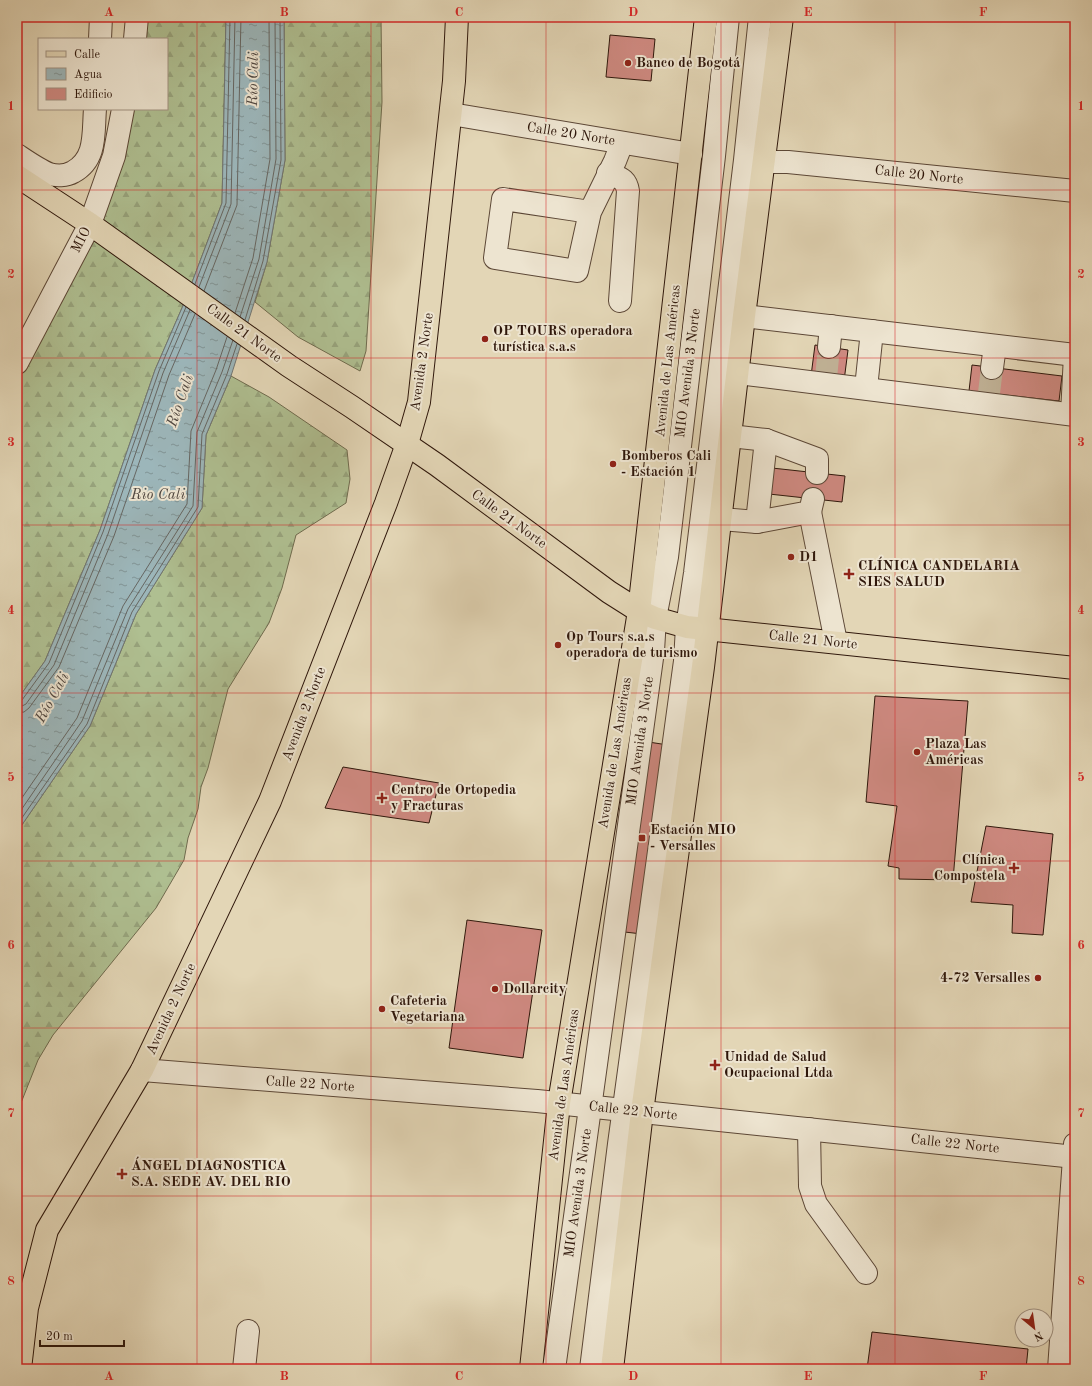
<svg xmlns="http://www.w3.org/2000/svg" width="1092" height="1386" font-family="'Old Standard TT',serif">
<defs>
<pattern id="forest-firs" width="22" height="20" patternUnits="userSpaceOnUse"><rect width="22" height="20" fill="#afbf91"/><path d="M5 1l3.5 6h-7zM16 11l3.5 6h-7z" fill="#97a37c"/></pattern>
<pattern id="water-ripples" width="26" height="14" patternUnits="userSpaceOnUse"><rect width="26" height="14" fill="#9cb6ba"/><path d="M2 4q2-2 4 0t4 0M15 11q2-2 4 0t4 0" fill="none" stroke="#809395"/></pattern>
</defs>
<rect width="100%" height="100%" fill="#e3d6b6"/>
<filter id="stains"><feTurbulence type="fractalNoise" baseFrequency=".005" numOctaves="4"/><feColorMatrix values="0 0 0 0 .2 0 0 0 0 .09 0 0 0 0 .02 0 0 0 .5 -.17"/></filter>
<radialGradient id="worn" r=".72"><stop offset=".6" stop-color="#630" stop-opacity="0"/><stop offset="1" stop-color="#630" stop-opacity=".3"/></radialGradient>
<g fill="url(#forest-firs)" stroke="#6f6b4e">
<polygon points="137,17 226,17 222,203 185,301 155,370 100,530 45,661 17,700 17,363 90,224 123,109 167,109 167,39 135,39"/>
<polygon points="284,17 381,17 382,102 366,351 360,371 298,337 255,302 267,262 285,160"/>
<polygon points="231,376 269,397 347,450 350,479 346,503 296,535 282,588 269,623 228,689 208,768 201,787 198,809 188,838 184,860 156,908 53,1035 38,1060 17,1113 17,832 90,726 136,614 202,508 206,435"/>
</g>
<polygon fill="url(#water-ripples)" stroke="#707674" points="226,17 284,17 285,160 267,262 231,376 206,435 202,508 136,614 90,726 17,832 17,700 45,661 100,530 155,370 185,301 222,203"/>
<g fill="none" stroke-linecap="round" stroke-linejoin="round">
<g stroke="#666662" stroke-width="1">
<polyline points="195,284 226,203 230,17"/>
<polyline points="199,287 231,204 235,17"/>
<polyline points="204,291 237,205 241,17"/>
<polyline points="235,313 253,258 270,159 269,17"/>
<polyline points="240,317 259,259 276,159 275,17"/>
<polyline points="245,320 263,261 281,160 280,17"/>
<polyline points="17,702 22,700 49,663 103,532 159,371 186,307"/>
<polyline points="17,707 22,706 26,704 54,665 108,534 163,373 190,310"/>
<polyline points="17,713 24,712 29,708 59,667 114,536 169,375 195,314"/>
<polyline points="17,805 77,718 123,606 187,504 191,431 216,370 227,337"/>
<polyline points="17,816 82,721 128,609 193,506 197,432 222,372 233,340"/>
<polyline points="17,825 87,724 132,612 198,507 202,434 227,374 237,344"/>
</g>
</g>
<g fill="#ce8980" stroke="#2f170b">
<polygon points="610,35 655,39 651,81 606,77"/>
<polygon points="815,345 848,350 844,381 811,376"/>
<polygon points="972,365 1062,376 1059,401 969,391"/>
<polygon points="772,468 845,476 842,502 769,494"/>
<polygon points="875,696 968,701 953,880 899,879 899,868 888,866 897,806 866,802"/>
<polygon points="642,741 668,745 642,934 616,931"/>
<polygon points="343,767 439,783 429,823 325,808"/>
<polygon points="986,826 1053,834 1043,935 1012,933 1013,905 971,902"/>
<polygon points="467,920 542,930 523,1058 449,1048"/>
<polygon points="872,1332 1028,1349 1026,1369 867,1369"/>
</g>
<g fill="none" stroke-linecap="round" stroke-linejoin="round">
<g stroke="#bfb094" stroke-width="22" stroke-dasharray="22 11" stroke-linecap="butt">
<polyline points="826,378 829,347"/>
<polyline points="989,393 992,368"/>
</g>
<defs>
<g id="minor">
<polyline points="100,39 101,17"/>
<polyline points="135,39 137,17"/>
<polyline points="451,114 691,154"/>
<path d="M17,155C26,161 39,170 49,174C56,176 66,176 73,172C97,159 93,133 95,109"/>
<polyline points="763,162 788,162 1075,191"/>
<path d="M608,173C619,178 626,178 628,191L620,301"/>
<polyline points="590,212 503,199 495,258 577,271 590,212 615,161 622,143"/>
<polyline points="744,316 1075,355"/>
<polyline points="829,347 831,326"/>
<polyline points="17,363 90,224 114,156 123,109"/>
<polyline points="992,368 995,346"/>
<polyline points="738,373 1075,415"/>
<polyline points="866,388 872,331"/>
<polyline points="1072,414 1075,355"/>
<polyline points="730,436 766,440 817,459 817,473"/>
<polyline points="810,512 836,642"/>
<polyline points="721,519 757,522 810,512 813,499"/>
<polyline points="757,522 766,440"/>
<polyline points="142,1070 537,1101 1075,1157"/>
<polyline points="809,1129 810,1186 816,1204 866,1273"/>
<polyline points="244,1369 248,1331"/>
<polyline points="554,1369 653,651 655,618 667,557 714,156 728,17"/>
<polyline points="591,1369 619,1144 685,661 687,627 695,573 745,160 760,17"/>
<polyline points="1059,1369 1075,1144"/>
</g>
<g id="major">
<polyline points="17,176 90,224 289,366 352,407 437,465 609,592 639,611 655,618 687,627 1075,668"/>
<polyline points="20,1369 27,1308 47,1230 142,1070 270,801 386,503 407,444 419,402 454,81 457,17"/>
<polyline points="531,1369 559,1103 639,611 706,17"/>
<polyline points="612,1369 642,1112 703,667 744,316 782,17"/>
</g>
</defs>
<use href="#minor" stroke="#5c4736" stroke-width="24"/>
<use href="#major" stroke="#2f170b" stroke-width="24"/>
<use href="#minor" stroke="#ede4d0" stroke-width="22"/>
<use href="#major" stroke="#e3d6b6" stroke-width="22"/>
</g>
<path fill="none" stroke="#d62828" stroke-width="1" stroke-opacity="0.55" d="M197,17V1369M371,17V1369M546,17V1369M721,17V1369M895,17V1369M17,190H1075M17,358H1075M17,525H1075M17,693H1075M17,861H1075M17,1028H1075M17,1196H1075"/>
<g fill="#8f2418" stroke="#ede4d0" stroke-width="1.5">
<circle cx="628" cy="63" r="4"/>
<circle cx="485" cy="339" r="4"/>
<circle cx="613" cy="464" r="4"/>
<circle cx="791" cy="557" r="4"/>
<path d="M847 568h4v4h4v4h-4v4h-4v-4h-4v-4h4z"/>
<circle cx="558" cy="645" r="4"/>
<circle cx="917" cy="752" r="4"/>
<path d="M380 792h4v4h4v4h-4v4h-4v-4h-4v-4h4z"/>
<rect x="638" y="834" width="8" height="8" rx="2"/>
<path d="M1012 862h4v4h4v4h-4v4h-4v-4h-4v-4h4z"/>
<circle cx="1038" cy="978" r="4"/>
<circle cx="495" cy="989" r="4"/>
<circle cx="382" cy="1009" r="4"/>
<path d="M713 1059h4v4h4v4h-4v4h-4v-4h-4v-4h4z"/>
<path d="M120 1168h4v4h4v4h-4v4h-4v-4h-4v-4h4z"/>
</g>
<g text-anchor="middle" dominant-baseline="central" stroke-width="4" stroke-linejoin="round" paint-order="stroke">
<g font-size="14" font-weight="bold" fill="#2f170b" stroke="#ede4d0" text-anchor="start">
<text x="636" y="63">Banco de Bogotá</text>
<text x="493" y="331">OP TOURS operadora<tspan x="493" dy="16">turística s.a.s</tspan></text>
<text x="621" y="456">Bomberos Cali<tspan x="621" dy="16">- Estación 1</tspan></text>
<text x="799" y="557">D1</text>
<text x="858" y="566">CLÍNICA CANDELARIA<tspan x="858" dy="16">SIES SALUD</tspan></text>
<text x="566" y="637">Op Tours s.a.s<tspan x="566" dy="16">operadora de turismo</tspan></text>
<text x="925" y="744">Plaza Las<tspan x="925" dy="16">Américas</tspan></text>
<text x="391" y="790">Centro de Ortopedia<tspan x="391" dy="16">y Fracturas</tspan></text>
<text x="650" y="830">Estación MIO<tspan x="650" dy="16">- Versalles</tspan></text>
<text x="1005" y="860" text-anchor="end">Clínica<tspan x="1005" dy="16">Compostela</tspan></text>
<text x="1030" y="978" text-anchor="end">4-72 Versalles</text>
<text x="503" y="989">Dollarcity</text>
<text x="390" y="1001">Cafeteria<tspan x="390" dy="16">Vegetariana</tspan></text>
<text x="724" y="1057">Unidad de Salud<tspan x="724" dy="16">Ocupacional Ltda</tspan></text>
<text x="131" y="1166">ÁNGEL DIAGNOSTICA<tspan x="131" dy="16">S.A. SEDE AV. DEL RIO</tspan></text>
</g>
<g font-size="14" fill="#2f170b" stroke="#ede4d0">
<text transform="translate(571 134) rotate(9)">Calle 20 Norte</text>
<text transform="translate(919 175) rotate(6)">Calle 20 Norte</text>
<text transform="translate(81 240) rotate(-63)">MIO</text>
<text transform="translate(244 333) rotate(36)">Calle 21 Norte</text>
<text transform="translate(668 361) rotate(-84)">Avenida de Las Américas</text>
<text transform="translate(422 362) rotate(-82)">Avenida 2 Norte</text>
<text transform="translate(688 373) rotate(-83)">MIO Avenida 3 Norte</text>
<text transform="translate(509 519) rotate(36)">Calle 21 Norte</text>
<text transform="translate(813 640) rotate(6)">Calle 21 Norte</text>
<text transform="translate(304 714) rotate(-69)">Avenida 2 Norte</text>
<text transform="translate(640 741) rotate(-82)">MIO Avenida 3 Norte</text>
<text transform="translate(615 753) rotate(-81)">Avenida de Las Américas</text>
<text transform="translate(171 1009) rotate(-65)">Avenida 2 Norte</text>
<text transform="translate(310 1084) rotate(4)">Calle 22 Norte</text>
<text transform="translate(564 1085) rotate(-82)">Avenida de Las Américas</text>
<text transform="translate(633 1111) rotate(6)">Calle 22 Norte</text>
<text transform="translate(955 1144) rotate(6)">Calle 22 Norte</text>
<text transform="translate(578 1193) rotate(-82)">MIO Avenida 3 Norte</text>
</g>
<g font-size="15" font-style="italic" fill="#504740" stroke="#ede4d0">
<text transform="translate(254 79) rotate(-89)">Río Cali</text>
<text transform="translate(181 401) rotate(-71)">Río Cali</text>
<text x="158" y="495">Rio Cali</text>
<text transform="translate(53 698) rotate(-61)">Río Cali</text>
</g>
</g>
<rect width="1092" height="1386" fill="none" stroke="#e3d6b6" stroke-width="44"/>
<rect x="38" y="38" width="130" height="72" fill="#ede4d0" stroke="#a19281"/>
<rect x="46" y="51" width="20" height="6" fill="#e3d6b6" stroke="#a19281"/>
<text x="74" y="58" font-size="12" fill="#2f170b">Calle</text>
<rect x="46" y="68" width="20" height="12" fill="url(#water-ripples)" stroke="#a19281"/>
<text x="74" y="78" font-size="12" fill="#2f170b">Agua</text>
<rect x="46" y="88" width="20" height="12" fill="#ce8980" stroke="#a19281"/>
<text x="74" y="98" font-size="12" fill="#2f170b">Edificio</text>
<g transform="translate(1034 1328) rotate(151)"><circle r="19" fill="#ede4d0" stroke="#a19281"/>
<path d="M0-3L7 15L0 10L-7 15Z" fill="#8f2418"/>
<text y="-6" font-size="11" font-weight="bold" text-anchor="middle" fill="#2f170b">N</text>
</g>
<path d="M40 1340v6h84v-6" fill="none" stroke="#2f170b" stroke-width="2"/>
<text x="46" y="1340" font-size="12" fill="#2f170b" stroke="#ede4d0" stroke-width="3" paint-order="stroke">20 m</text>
<rect x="22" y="22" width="1048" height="1342" fill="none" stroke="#d62828" stroke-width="1.5"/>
<g font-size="13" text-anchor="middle" font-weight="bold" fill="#d62828">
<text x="109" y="16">A</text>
<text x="284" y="16">B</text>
<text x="459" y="16">C</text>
<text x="633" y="16">D</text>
<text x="808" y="16">E</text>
<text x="983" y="16">F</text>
<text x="11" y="110">1</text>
<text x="1081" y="110">1</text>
<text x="11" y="278">2</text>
<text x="1081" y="278">2</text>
<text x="11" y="446">3</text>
<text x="1081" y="446">3</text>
<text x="11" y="614">4</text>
<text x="1081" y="614">4</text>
<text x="11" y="781">5</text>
<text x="1081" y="781">5</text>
<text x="11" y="949">6</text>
<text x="1081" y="949">6</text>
<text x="11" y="1117">7</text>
<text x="1081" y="1117">7</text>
<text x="11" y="1285">8</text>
<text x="1081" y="1285">8</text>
<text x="109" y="1380">A</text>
<text x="284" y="1380">B</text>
<text x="459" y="1380">C</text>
<text x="633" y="1380">D</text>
<text x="808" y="1380">E</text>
<text x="983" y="1380">F</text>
</g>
<rect width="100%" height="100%" filter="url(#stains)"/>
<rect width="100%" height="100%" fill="url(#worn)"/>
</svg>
